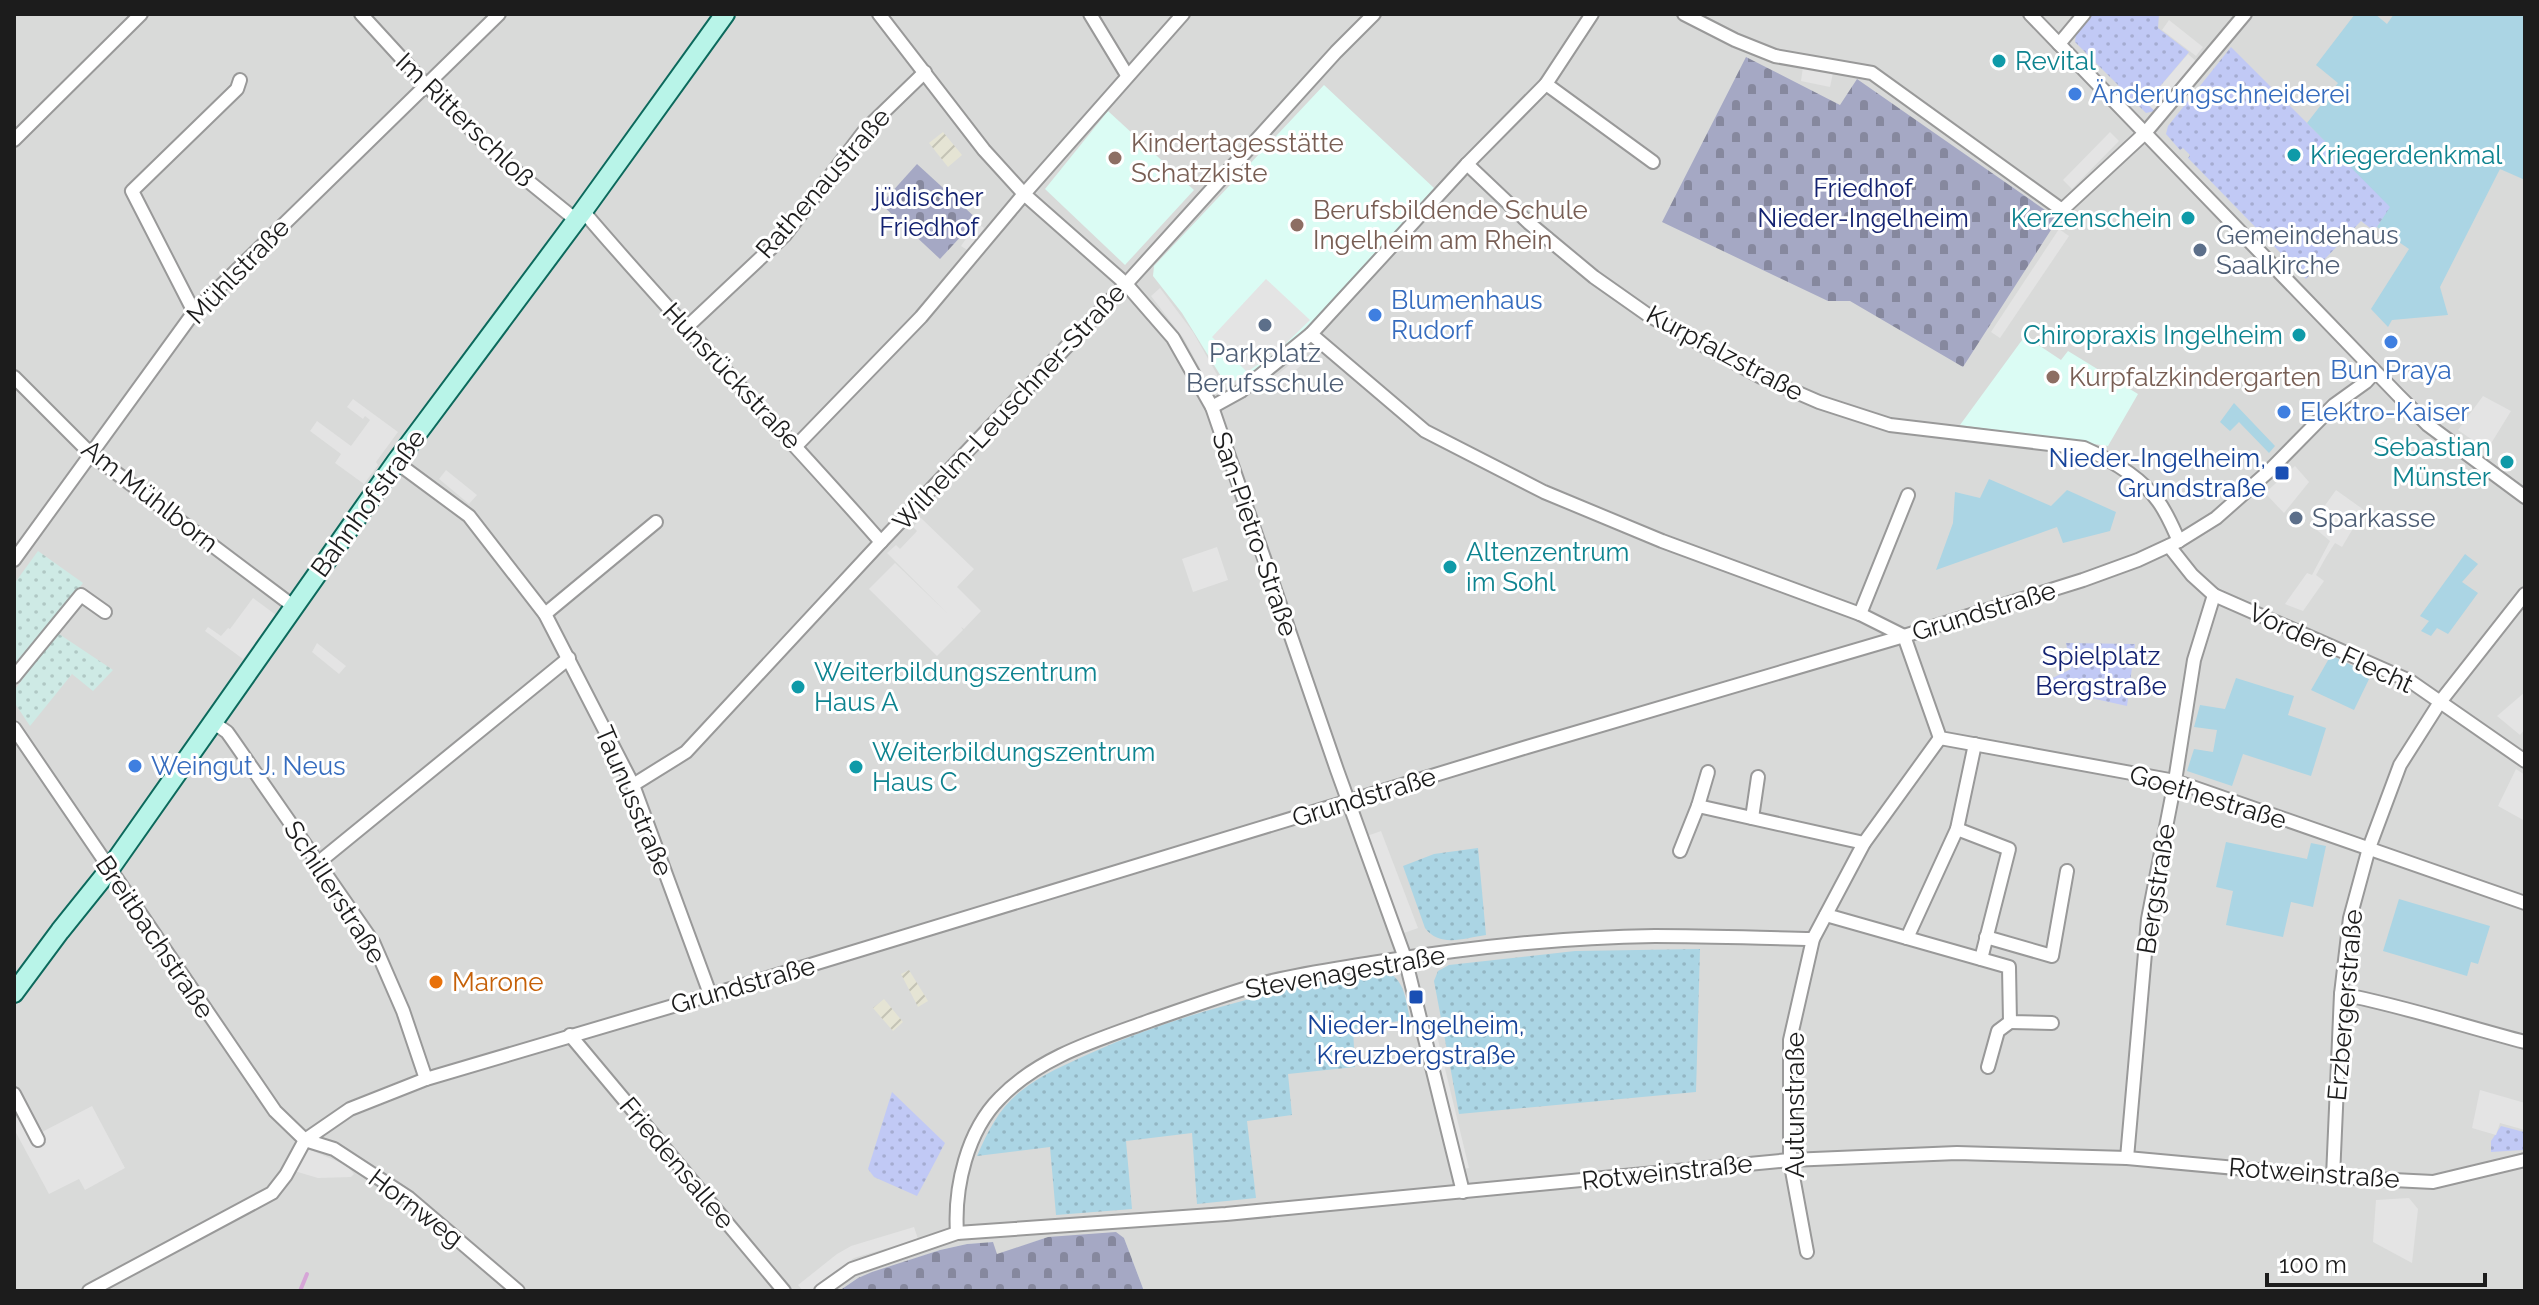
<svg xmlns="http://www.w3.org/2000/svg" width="2539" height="1305" font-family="Raleway,sans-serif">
<defs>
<pattern id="industrial-furrows" width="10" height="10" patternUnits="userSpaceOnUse" patternTransform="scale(2)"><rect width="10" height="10" fill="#e5e4d4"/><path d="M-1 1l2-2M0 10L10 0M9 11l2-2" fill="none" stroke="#c4c3b5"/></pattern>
<pattern id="farmland-dots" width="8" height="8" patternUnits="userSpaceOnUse" patternTransform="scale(2)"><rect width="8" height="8" fill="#ceeae5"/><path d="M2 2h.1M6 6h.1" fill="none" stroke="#b0c8c4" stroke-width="1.8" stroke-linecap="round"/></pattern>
<pattern id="grass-dots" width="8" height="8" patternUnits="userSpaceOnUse" patternTransform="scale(2)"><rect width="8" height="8" fill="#abd5e4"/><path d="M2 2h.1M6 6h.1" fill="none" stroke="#93b6c3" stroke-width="1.8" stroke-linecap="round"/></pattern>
<pattern id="cemetery-stones" width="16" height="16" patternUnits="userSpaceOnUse" patternTransform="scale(2)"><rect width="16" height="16" fill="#a5a8c4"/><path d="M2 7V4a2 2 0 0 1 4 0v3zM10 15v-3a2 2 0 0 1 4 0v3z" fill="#86889e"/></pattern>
<pattern id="park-dots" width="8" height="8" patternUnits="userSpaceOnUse" patternTransform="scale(2)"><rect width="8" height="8" fill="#c1c9f5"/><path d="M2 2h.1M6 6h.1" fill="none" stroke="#a5acd1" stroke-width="1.8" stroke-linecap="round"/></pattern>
</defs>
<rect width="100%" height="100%" fill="#e2ece6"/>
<polygon fill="#d9dad9" points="14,14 2525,14 2525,1291 1144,1291 1124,1238 1048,1237 997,1255 992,1242 967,1244 940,1250 858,1278 839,1291 14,1291"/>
<g fill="url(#industrial-furrows)">
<polygon points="943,132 962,155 948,167 929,143"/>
<polygon points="909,970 928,1001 918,1007 901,974"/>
<polygon points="884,999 903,1022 893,1031 873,1008"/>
</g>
<g fill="#dbfcf4">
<polygon points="1324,85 1434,188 1321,313 1285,347 1254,372 1227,384 1222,378 1182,313 1153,276 1154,266"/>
<polygon points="1108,111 1194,190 1125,265 1045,189"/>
<polygon points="2025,336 2061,360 2068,351 2138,394 2108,446 1960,425"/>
</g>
<g fill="url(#farmland-dots)">
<polygon points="38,551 83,583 14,670 14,584"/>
<polygon points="59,634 113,670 93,691 72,674 30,726 14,702 14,691 48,644"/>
</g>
<g fill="url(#grass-dots)">
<path d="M1478,848L1486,935C1464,938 1440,948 1425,928L1403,866L1434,854Z"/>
<polygon points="1700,949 1696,1092 1459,1114 1434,981 1438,971 1449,965 1575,951"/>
<path d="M1378,969C1404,974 1405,996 1410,1019L1353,1029L1355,1067L1288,1074L1292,1115L1247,1121L1256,1198L1197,1204L1192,1133L1126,1141L1132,1209L1056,1215L1050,1147L977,1156C988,1131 999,1108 1021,1091C1042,1074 1067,1064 1091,1053C1182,1012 1281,990 1378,969Z"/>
</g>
<g fill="url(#cemetery-stones)">
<polygon points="1746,57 1840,105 1857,79 2058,219 1963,367 1850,301 1828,301 1662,222"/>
<polygon points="917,164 977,219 940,259 881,204"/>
<polygon points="1116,1232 1124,1238 1144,1291 839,1291 858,1278 872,1272 940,1250 967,1244 993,1242 997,1254 1048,1237"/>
</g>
<g fill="url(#park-dots)">
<polygon points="2089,14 2159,14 2158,28 2189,52 2146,103 2155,111 2146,113 2075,42 2076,34"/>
<polygon points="2231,47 2391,207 2374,231 2361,221 2306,279 2188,158 2190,155 2183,148 2180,150 2166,134 2168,126"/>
<polygon points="2066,643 2135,644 2127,706 2036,686 2071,669"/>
<polygon points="892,1092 945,1143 917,1196 874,1177 868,1169"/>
<polygon points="2501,1126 2524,1132 2523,1150 2491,1152 2491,1141"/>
</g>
<g fill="#abd5e4">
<polygon points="2355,14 2375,14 2387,24 2394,14 2525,14 2525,180 2500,169 2440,287 2448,315 2392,320 2388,327 2371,309 2409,249 2377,227 2390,207 2307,123 2338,83 2316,65"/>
<polygon points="2234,403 2275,446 2269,453 2239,422 2230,431 2220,422"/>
<polygon points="1989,479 2051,506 2067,490 2116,512 2110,531 2063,543 2057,527 1936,570 1953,523 1955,492 1980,498"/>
<polygon points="2465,554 2478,564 2462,582 2478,593 2448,634 2437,628 2431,636 2421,631 2429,621 2420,616"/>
<polygon points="2331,655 2371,675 2354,710 2311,690"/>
<polygon points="2236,678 2294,696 2288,715 2326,728 2311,776 2243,754 2232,786 2187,771 2194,749 2213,752 2217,730 2194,727 2200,705 2225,709"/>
<polygon points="2226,842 2307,859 2311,843 2326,846 2313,907 2291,902 2283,937 2226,925 2233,891 2216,887"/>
<polygon points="2399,899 2490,926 2478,964 2471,962 2467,976 2383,951"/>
</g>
<g fill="#e4e4e4">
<polygon points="2169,20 2203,47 2196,56 2162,30"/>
<polygon points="2188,54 2196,61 2155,111 2146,103"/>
<polygon points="1803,67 1833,73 1830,87 1801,81"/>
<polygon points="2110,132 2119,141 2072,189 2063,180"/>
<polygon points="977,223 984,228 969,251 961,246"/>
<polygon points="2059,229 2069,236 2000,338 1991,332"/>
<polygon points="1266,279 1310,320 1277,352 1247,372 1212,337"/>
<polygon points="1160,288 1193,332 1219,378 1209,385 1184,339 1151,296"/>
<polygon points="1302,355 1307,361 1278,384 1273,378"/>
<polygon points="2483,396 2511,411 2487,450 2458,430"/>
<polygon points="353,399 398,432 376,462 378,465 364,484 335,463 341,454 310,431 317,421 351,446 370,420 365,416 363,419 347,407"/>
<polygon points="2295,466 2309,482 2284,513 2265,493"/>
<polygon points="446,470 477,495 469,504 439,479"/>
<polygon points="2336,490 2364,510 2342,547 2335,543 2326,557 2316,575 2324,581 2303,611 2285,604 2307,573 2312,575 2330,541 2311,525"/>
<polygon points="921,518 974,569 957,587 981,611 964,629 961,627 963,630 937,656 869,589 895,563 947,613 887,553 896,545 900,549 917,531 913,527"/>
<polygon points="1217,547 1228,580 1193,592 1182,559"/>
<polygon points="253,598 276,615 243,659 205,631 208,627 221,636 228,628 230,629"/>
<polygon points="317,643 346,666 339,674 312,652"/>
<polygon points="2525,692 2525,729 2520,735 2497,716"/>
<polygon points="2516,769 2525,775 2525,821 2498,806"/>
<polygon points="1381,831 1418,928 1404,933 1367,836"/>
<polygon points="1433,1019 1469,1168 1464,1169 1429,1020"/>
<polygon points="2480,1090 2525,1103 2525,1130 2500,1123 2496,1135 2472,1128"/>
<polygon points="92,1106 125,1168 85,1190 79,1179 49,1194 14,1129 14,1119 30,1112 42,1132"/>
<polygon points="308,1149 346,1165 354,1174 351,1177 318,1178 291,1170"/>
<polygon points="2409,1198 2418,1209 2412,1263 2373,1242 2376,1200"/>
<polygon points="914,1227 918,1239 854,1258 810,1291 803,1291 798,1285 837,1254 851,1246"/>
</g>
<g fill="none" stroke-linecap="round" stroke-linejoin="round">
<polyline stroke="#d6a5d7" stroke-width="4" points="300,1291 307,1274"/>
<defs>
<g id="street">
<polyline points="361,14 426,85 501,159 576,220"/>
<polyline points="879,14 984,150 1024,194 1126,284 1173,338 1212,407 1337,770 1405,958 1463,1192"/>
<polyline points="1090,14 1127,75"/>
<polyline points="1684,14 1735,40 1775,56 1872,73 2062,210 2145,133 2245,14"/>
<polyline points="2030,14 2398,395 2428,425 2525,497"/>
<polyline points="2059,44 2084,14"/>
<polyline points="1546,84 1653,162"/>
<polyline points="14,140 141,14"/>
<path d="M1467,164L1529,223L1594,277L1648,315L1761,377L1819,402L1890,425L2084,448C2111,460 2140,476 2158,501C2167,513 2173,528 2179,541"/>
<path d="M583,211C679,324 783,430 881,542"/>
<polyline points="194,312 132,191 237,89 240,80"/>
<polyline points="687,327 785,235 866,129 925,72"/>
<polyline points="1311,334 1425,431 1544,492 1662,541 1860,614 1904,636 1940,738 2175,781 2525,903"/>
<polyline points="14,377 91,454 293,606"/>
<polyline points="1212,407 1241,391 1311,334 1467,164 1546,84 1592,14"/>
<polyline points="796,446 921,317 1024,194 1183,14"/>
<polyline points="396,462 469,516 545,614 633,785 710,994"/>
<polyline points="14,560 194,312 499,14"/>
<polyline points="2214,595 2410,681 2525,761"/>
<polyline points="545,614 656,522"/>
<polyline points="1860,614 1908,495"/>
<polyline points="14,677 81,595 105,612"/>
<polyline points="214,723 227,732 232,739 373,942 403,1011 426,1079"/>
<polyline points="14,728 275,1111 305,1140 334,1149 409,1198 518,1291"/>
<polyline points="633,785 686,752 881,542 1126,284 1336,52 1374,14"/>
<polyline points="1698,806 1708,772"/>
<polyline points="1752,818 1758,777"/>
<polyline points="1957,829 1975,744"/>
<polyline points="1680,851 1698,806 1864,843"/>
<polyline points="319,862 569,658"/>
<polyline points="1826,915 2009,967 2010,1022 2052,1023"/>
<polyline points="1986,937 2052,956 2067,871"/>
<polyline points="1907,938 1957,829 2009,849 1981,959"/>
<path d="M2341,994C2404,1006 2463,1026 2525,1042"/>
<polyline points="570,1035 784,1291"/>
<polyline points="1988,1067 1998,1031 2010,1022"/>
<polyline points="14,1094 38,1140"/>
<polyline points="2127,1158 2148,919 2175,781 2194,660 2214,595 2192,575 2169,546"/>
<polyline points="2333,1177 2341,994 2350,918 2369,848 2400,765 2440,702 2525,594"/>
<path d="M957,1233C954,1187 967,1131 1000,1098C1039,1057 1097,1040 1149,1021C1187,1008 1225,994 1264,983C1299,974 1336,969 1372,963C1465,948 1561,937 1655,936C1708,936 1760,938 1813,939"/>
<polyline points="1807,1252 1790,1160 1790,1040 1813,939 1864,843 1940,738"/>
<polyline points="89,1291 272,1193 286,1175 305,1140 350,1109 426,1079 761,980 1527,747 1904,636 2083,580 2138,560 2179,541 2216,518 2268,472 2334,405 2366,382 2375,372"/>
<polyline points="821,1291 852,1269 957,1233 1226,1214 1790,1160 1957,1153 2127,1158 2333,1177 2433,1182 2525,1160"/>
</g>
<polyline id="secondary" points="14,993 60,931 109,870 396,462 583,211 725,14"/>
</defs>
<use href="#street" stroke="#999" stroke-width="16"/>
<use href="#secondary" stroke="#0c695c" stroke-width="22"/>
<use href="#street" stroke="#fff" stroke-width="12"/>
<use href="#secondary" stroke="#b8f4e8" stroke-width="18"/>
</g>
<g fill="#0f9aa8" stroke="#fff" stroke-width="3">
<circle cx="1999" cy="61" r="8"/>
<circle cx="2294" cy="155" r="8"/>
<circle cx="2188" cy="218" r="8"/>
<circle cx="2299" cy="335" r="8"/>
<circle cx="2507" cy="462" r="8"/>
<circle cx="1450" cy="567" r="8"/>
<circle cx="798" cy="687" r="8"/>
<circle cx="856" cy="767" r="8"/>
</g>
<g fill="#3f7fe0" stroke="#fff" stroke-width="3">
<circle cx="2075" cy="94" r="8"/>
<circle cx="1375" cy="315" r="8"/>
<circle cx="2391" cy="342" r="8"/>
<circle cx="2284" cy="412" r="8"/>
<circle cx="135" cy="766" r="8"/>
</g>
<g fill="#8d6e63" stroke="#fff" stroke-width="3">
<circle cx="1115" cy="158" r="8"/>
<circle cx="1297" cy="225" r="8"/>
<circle cx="2053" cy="377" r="8"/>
</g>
<g fill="#5c6f8a" stroke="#fff" stroke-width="3">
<circle cx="2200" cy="250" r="8"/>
<circle cx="1265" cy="325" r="8"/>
<circle cx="2296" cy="518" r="8"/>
</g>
<g fill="#1a4fb4" stroke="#fff" stroke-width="3">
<rect x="2274" y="465" width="16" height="16" rx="4"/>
<rect x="1408" y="989" width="16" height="16" rx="4"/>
</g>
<circle fill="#e8710a" stroke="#fff" stroke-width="3" cx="436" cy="982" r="8"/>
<g text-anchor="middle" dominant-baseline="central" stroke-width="6" stroke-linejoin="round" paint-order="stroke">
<g font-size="26" fill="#0d838f" stroke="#fff" text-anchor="start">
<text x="2015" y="61">Revital</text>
<text x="2310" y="155">Kriegerdenkmal</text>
<text x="2172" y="218" text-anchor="end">Kerzenschein</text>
<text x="2283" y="335" text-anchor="end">Chiropraxis Ingelheim</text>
<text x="2491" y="447" text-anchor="end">Sebastian<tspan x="2491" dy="30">Münster</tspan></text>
<text x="1466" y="552">Altenzentrum<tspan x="1466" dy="30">im Sohl</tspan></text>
<text x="814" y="672">Weiterbildungszentrum<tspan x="814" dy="30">Haus A</tspan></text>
<text x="872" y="752">Weiterbildungszentrum<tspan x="872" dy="30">Haus C</tspan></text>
</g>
<g font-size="26" fill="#366cbe" stroke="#fff" text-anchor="start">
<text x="2091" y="94">Änderungschneiderei</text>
<text x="1391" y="300">Blumenhaus<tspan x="1391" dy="30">Rudorf</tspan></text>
<text x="2391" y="370" text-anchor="middle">Bun Praya</text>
<text x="2300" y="412">Elektro-Kaiser</text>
<text x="151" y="766">Weingut J. Neus</text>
</g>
<g font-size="26" fill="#1c1c1c" stroke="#fff">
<text transform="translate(465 120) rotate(44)">Im Ritterschloß</text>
<text transform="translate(823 183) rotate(-49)">Rathenaustraße</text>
<text transform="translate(238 271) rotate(-46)">Mühlstraße</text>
<text transform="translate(1725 353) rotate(28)">Kurpfalzstraße</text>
<text transform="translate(732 376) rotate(47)">Hunsrückstraße</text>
<text transform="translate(1009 407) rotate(-47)">Wilhelm-Leuschner-Straße</text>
<text transform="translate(150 496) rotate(38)">Am Mühlborn</text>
<text transform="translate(368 503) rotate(-54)">Bahnhofstraße</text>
<text transform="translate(1255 534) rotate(71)">San-Pietro-Straße</text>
<text transform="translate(1984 611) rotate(-17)">Grundstraße</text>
<text transform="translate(2331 648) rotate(25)">Vordere Flecht</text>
<text transform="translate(1364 797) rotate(-17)">Grundstraße</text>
<text transform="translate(2208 797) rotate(17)">Goethestraße</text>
<text transform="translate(634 801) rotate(67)">Taunusstraße</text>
<text transform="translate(2156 889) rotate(-81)">Bergstraße</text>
<text transform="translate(335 892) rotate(57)">Schillerstraße</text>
<text transform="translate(155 937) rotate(56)">Breitbachstraße</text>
<text transform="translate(1345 972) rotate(-10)">Stevenagestraße</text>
<text transform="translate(743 985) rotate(-16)">Grundstraße</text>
<text transform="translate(2345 1005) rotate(-85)">Erzbergerstraße</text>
<text transform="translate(1795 1105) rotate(-90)">Autunstraße</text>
<text transform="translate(677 1163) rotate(50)">Friedensallee</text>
<text transform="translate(1667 1172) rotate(-6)">Rotweinstraße</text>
<text transform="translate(2314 1173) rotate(4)">Rotweinstraße</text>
<text transform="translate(416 1208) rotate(37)">Hornweg</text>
</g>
<g font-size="26" fill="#785e54" stroke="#fff" text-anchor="start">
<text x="1131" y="143">Kindertagesstätte<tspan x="1131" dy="30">Schatzkiste</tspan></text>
<text x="1313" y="210">Berufsbildende Schule<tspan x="1313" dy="30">Ingelheim am Rhein</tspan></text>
<text x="2069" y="377">Kurpfalzkindergarten</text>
</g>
<g font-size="26" fill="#132271" stroke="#fff">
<text x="1863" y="188">Friedhof<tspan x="1863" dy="30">Nieder-Ingelheim</tspan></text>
<text x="929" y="197">jüdischer<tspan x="929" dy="30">Friedhof</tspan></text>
<text x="2101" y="656">Spielplatz<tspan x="2101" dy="30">Bergstraße</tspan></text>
</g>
<g font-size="26" fill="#4e5e75" stroke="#fff" text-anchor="start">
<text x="2216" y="235">Gemeindehaus<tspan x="2216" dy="30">Saalkirche</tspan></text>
<text x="1265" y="353" text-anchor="middle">Parkplatz<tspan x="1265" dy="30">Berufsschule</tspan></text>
<text x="2312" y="518">Sparkasse</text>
</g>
<g font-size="26" fill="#164399" stroke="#fff" text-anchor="end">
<text x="2266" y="458">Nieder-Ingelheim,<tspan x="2266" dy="30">Grundstraße</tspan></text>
<text x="1416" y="1025" text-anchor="middle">Nieder-Ingelheim,<tspan x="1416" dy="30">Kreuzbergstraße</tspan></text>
</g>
<g font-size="26" fill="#c56008" stroke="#fff" text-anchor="start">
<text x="452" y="982">Marone</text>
</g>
</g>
<rect width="2539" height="1305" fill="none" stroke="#1c1c1c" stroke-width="32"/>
<path d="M2267 1273v12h218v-12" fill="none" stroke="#1c1c1c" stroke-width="4"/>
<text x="2279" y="1273" font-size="24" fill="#1c1c1c" stroke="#ffffff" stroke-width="6" paint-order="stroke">100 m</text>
</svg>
